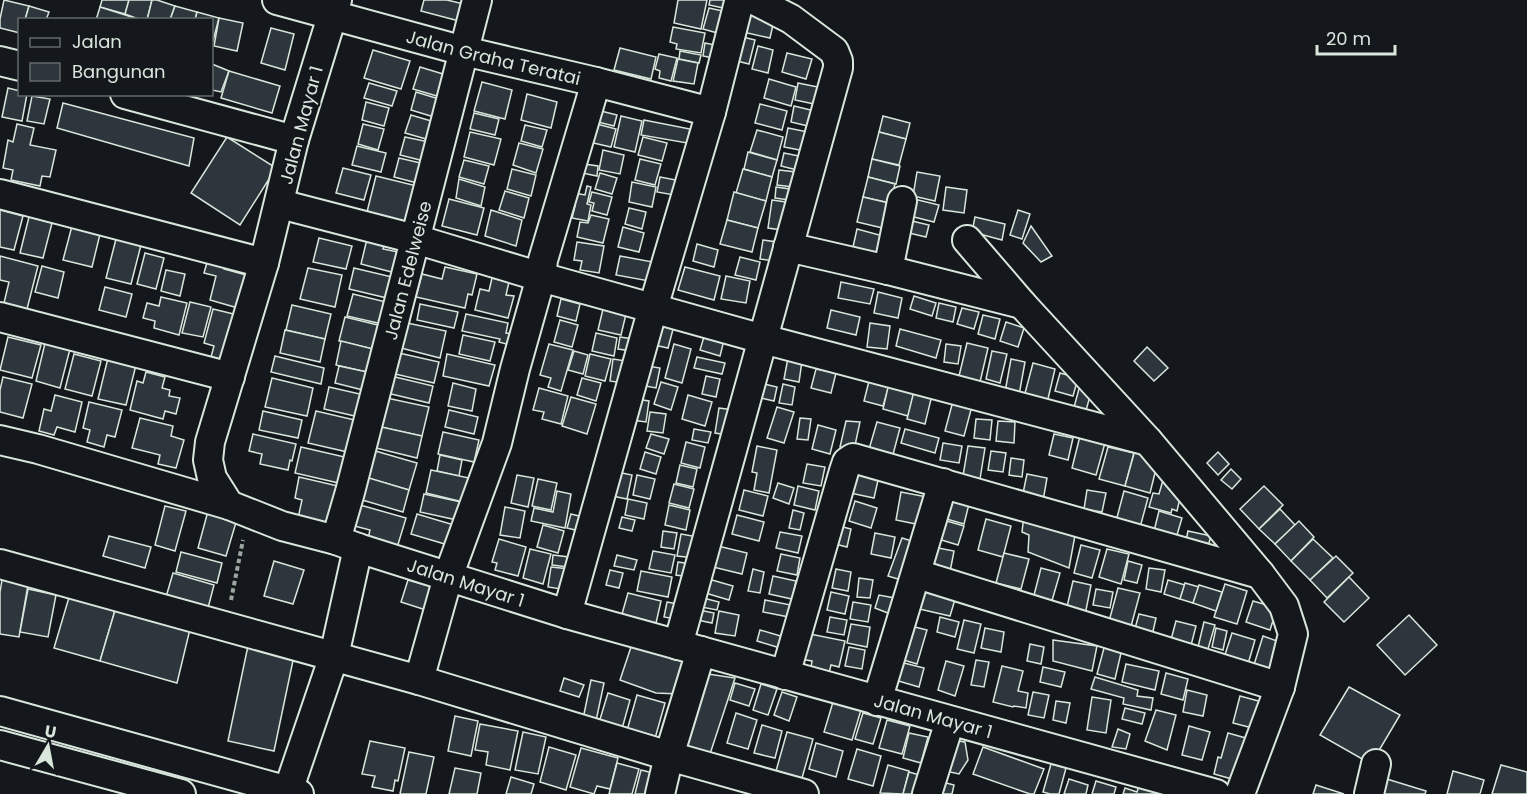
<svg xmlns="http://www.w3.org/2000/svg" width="1527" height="794" font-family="Poppins,sans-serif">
<rect width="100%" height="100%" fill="#14181c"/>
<g fill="#2c363c" stroke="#d8e6dc" stroke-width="1.5">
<polygon points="4,0 29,6 25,20 20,20 20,33 0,28 0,19"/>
<polygon points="102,0 129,0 125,14 100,7"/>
<polygon points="129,0 152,0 147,20 141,20 125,14"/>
<polygon points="152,0 157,0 175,6 170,20 147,20"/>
<polygon points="424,0 447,0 468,5 463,22 421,11"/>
<polygon points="678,0 707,0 701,29 674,23"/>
<polygon points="710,0 730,0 728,9 709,5"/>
<polygon points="29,6 49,12 46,20 25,20"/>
<polygon points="175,6 197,12 195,20 170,20"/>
<polygon points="100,7 141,20 96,20"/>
<polygon points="709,8 727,12 721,34 703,29"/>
<polygon points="197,12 219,18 213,41 212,41 212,20 195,20"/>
<polygon points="747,14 774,20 770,38 743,32"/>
<polygon points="219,18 243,23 237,51 214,46"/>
<polygon points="673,27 705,33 701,53 676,49 677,44 670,42"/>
<polygon points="271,28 294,34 285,70 261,63"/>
<polygon points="739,36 755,40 749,64 733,60"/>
<polygon points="705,43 715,45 713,58 703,56"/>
<polygon points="758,46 773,50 768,73 752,69"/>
<polygon points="620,48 656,57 651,79 614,70"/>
<polygon points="373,50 410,61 401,89 364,78"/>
<polygon points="680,51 701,55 699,63 679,59"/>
<polygon points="787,53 812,59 806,79 782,72"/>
<polygon points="659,54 677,58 671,81 659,78 660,71 655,69"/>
<polygon points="678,59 698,63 694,84 673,81"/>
<polygon points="212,64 229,71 221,92 212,90"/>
<polygon points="420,67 453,77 447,99 413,89"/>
<polygon points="229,71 280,86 272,113 221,98"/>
<polygon points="769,79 796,87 791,106 764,98"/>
<polygon points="482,82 512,90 505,119 474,111"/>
<polygon points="369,83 397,91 392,106 364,98"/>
<polygon points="798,83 823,88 819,105 795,100"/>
<polygon points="8,88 20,91 20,94 27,94 22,121 2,117"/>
<polygon points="416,92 439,99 434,117 411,110"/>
<polygon points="527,94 557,102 551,128 521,120"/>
<polygon points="32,96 50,99 44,124 27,121"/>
<polygon points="366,102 389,108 384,126 362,120"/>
<polygon points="63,103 194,138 189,166 57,128"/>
<polygon points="760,104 787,111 782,130 755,123"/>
<polygon points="794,106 815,111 812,127 791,122"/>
<polygon points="597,110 617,115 614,126 594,121"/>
<polygon points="474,113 499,119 495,135 470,129"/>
<polygon points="411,115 438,123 433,141 405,133"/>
<polygon points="621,116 642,121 635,152 614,147"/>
<polygon points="883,116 910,123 906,139 879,132"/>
<polygon points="644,120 690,129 687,143 641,135"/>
<polygon points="593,123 616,129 611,147 589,142"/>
<polygon points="17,124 34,128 30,145 56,150 50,177 42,176 40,186 11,180 13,170 3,168 8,140 13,142"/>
<polygon points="363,124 384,129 378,150 358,144"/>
<polygon points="525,125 547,130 542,147 521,141"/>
<polygon points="788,128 808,132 805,151 784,147"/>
<polygon points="757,130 783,137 777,160 750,152"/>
<polygon points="470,132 501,139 494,165 464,157"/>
<polygon points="879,132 906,139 899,165 872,159"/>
<polygon points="227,137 276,168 240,225 191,193"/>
<polygon points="405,137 429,142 424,161 400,155"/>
<polygon points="643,137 667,143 662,161 638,155"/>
<polygon points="519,143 543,149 536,173 513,165"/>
<polygon points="357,146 386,153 381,172 352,165"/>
<polygon points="603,150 624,155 620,174 599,170"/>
<polygon points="748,152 777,160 772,177 744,169"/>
<polygon points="784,153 804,157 801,171 781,166"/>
<polygon points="399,158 425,164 421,184 394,177"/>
<polygon points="640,159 661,164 655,185 635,180"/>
<polygon points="872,159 900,166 896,184 868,177"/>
<polygon points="464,160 489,166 484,184 459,177"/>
<polygon points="584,164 598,166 597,176 582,173"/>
<polygon points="343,168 371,175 364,200 336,193"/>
<polygon points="512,169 536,175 531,196 507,189"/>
<polygon points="743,169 772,177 766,201 736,193"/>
<polygon points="779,170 796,172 793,187 777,185"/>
<polygon points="917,172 940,176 935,201 913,196"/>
<polygon points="600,173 617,178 612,194 595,189"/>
<polygon points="376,176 421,187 413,224 367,212"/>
<polygon points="660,177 676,180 674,195 657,192"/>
<polygon points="868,177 895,184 890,203 863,197"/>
<polygon points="459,179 485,187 481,206 456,198"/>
<polygon points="632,182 656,187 652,207 629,202"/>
<polygon points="587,186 591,187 587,204 591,205 588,221 572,218 575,206 572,206 574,193 585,195"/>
<polygon points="776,187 790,189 789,200 775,198"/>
<polygon points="946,187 967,190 964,213 943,210"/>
<polygon points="505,191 529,198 524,218 499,210"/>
<polygon points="592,192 612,197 607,215 592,211 594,203 589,202"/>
<polygon points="734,192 766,201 758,228 727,220"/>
<polygon points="863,197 893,204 887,229 857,222"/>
<polygon points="449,199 484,208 477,235 442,226"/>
<polygon points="914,199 939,205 934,222 910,216"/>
<polygon points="772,200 793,203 788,231 768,228"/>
<polygon points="629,208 646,212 642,229 625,224"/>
<polygon points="0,210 23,216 14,250 0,247"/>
<polygon points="491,210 522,220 516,246 485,236"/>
<polygon points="1018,210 1030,214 1022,239 1010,235"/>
<polygon points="591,215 609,219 603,243 577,237 580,222 588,223"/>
<polygon points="29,217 52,223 43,258 20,253"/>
<polygon points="975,217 1005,224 1002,240 972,232"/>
<polygon points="727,220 758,228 752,252 720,244"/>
<polygon points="912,221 929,225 926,237 909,233"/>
<polygon points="72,226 100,234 92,267 63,260"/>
<polygon points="1031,226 1052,256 1041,262 1023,243"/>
<polygon points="623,227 644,233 639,252 618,247"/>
<polygon points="857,229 883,236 879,253 853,247"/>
<polygon points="319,238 352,246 346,269 313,262"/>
<polygon points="116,239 141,245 131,284 106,278"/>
<polygon points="367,239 385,243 383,249 408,254 403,275 361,264"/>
<polygon points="763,240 777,242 774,261 760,259"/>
<polygon points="577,242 604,246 599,273 580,270 582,261 574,260"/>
<polygon points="697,244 718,250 714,267 693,261"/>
<polygon points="145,253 164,258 156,289 137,284"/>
<polygon points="0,256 38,266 27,309 4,303 9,282 0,280"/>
<polygon points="620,256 653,262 649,281 616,275"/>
<polygon points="740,257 760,262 756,280 735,275"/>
<polygon points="208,259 225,263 224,269 246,275 238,308 210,300 216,276 204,273"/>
<polygon points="42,266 64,272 58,298 35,292"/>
<polygon points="445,267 477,274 472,295 468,294 465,308 416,297 422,274 442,279"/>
<polygon points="685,267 720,276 714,300 678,290"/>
<polygon points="308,268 342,275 335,307 300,299"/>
<polygon points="354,268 392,277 387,298 349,289"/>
<polygon points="166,270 185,274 180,296 161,291"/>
<polygon points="726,276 750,281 746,303 721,299"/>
<polygon points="492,278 509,282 506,295 514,296 508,318 475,310 480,289 489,291"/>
<polygon points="841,282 874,289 870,304 838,298"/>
<polygon points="105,287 132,294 126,317 99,310"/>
<polygon points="878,292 902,298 898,318 874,313"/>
<polygon points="353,294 386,302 382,324 347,316"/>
<polygon points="914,296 936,303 932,316 910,309"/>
<polygon points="161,297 187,303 179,335 154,328 155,321 143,318 147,303 159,306"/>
<polygon points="561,299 580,304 576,321 557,316"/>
<polygon points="190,302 211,307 203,337 182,333"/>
<polygon points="939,303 956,307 953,322 936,318"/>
<polygon points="420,304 458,312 454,328 417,320"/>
<polygon points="292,305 331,314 325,339 286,330"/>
<polygon points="962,308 979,312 974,329 957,324"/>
<polygon points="213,309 246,317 229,362 211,357 214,346 204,343"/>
<polygon points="603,309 626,314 621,335 598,330"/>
<polygon points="831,310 860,317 856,335 827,328"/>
<polygon points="466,314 508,323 506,333 513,334 510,345 499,342 500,339 462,331"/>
<polygon points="661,315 676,318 668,348 654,345"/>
<polygon points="983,315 1000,319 995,339 978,334"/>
<polygon points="345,317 378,325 373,349 339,341"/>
<polygon points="560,320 578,325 572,347 554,342"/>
<polygon points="1006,322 1024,328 1018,347 1000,341"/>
<polygon points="407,323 446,331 440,358 401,348"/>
<polygon points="870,323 890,326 887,349 867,347"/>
<polygon points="900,329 941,340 936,358 896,346"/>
<polygon points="285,330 325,339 320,362 280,353"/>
<polygon points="706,330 725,336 720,356 700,350"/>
<polygon points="596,333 617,338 614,356 592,351"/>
<polygon points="463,335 495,342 490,361 459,354"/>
<polygon points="8,337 41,345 32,378 0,370"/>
<polygon points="620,337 633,339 632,351 618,349"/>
<polygon points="341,341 373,349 367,372 336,365"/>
<polygon points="45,343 70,349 60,388 36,381"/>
<polygon points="967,343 988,348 980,382 959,376"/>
<polygon points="549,344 573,350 561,391 548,387 551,378 540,375"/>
<polygon points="674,344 691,349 682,383 665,378"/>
<polygon points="946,344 961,346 958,364 944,362"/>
<polygon points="1147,347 1168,368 1154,381 1134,361"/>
<polygon points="574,351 588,355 583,374 568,370"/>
<polygon points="992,351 1007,354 1000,383 986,379"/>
<polygon points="399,353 439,362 434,383 395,374"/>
<polygon points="74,354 101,361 92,396 65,389"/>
<polygon points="447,354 495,365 489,386 443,376"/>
<polygon points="590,354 611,359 605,381 585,376"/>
<polygon points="275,356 324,368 321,384 271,372"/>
<polygon points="697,357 725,363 722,374 694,368"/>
<polygon points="108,358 136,365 126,405 98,399"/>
<polygon points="788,358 802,361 799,382 784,379"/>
<polygon points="613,359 626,361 622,383 610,381"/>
<polygon points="1011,359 1025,362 1019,395 1005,392"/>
<polygon points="1033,363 1055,369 1047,403 1024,397"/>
<polygon points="339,366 367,372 363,390 335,383"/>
<polygon points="648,366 660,368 656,388 645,386"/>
<polygon points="816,369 836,373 831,393 811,388"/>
<polygon points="146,372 165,377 162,388 170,390 169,396 180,398 176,414 165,411 163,419 130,410 137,381 143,383"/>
<polygon points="1060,373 1078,378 1073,396 1055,391"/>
<polygon points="391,376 433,386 429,403 387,393"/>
<polygon points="706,376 720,379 716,397 702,394"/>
<polygon points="3,377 32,384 23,418 0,412 0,390"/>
<polygon points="870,377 890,382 883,406 864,401"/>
<polygon points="272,378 313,388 307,416 265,407"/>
<polygon points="582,378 601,383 596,401 577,395"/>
<polygon points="661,382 678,387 671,410 654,404"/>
<polygon points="453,383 476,389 472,411 448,406"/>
<polygon points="889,383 915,390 908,416 883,409"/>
<polygon points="764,384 777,387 774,401 761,398"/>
<polygon points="783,384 795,387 792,405 779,403"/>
<polygon points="1080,385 1092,389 1085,414 1073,411"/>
<polygon points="329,387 373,397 368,419 324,409"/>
<polygon points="915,387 933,391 925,424 907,419"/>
<polygon points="539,388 568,396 561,424 542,419 544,412 533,410"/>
<polygon points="55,395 82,402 75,432 57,427 54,435 39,431 44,409 51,411"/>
<polygon points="688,395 712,402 705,426 682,419"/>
<polygon points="382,397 429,407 422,436 376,426"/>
<polygon points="571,397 596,404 587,434 562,426"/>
<polygon points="636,399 649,401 646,422 632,420"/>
<polygon points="953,401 972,406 964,436 945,431"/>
<polygon points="89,402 122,410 115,437 107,435 104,447 87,442 90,430 83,428"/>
<polygon points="777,407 794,412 784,443 767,438"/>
<polygon points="719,408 733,410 728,435 715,433"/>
<polygon points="449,410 478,417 474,434 445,427"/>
<polygon points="263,411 302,420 298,438 259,430"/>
<polygon points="316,411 359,421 352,453 308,443"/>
<polygon points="650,412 666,414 663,433 647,431"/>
<polygon points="140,418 173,426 171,436 184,440 176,468 158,464 160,455 132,448"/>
<polygon points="800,418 811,419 808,440 797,439"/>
<polygon points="976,419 992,420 990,440 974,438"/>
<polygon points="846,421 860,422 854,450 840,447"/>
<polygon points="998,421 1015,422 1014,443 996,441"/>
<polygon points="877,422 900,428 891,462 867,456"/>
<polygon points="818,425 836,430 830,454 812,449"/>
<polygon points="377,426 422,436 417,458 372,447"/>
<polygon points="694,429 711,432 708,443 692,440"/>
<polygon points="905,429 939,438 935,453 901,443"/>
<polygon points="443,432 479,440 474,462 438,454"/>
<polygon points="253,434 296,444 292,461 290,460 288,470 260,464 262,454 249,451"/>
<polygon points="651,434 669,439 664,454 646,448"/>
<polygon points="1054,434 1073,438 1068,460 1049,455"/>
<polygon points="1080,436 1105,443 1096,475 1072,468"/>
<polygon points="686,442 705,447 700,468 681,463"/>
<polygon points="943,443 962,446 959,463 940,460"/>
<polygon points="757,446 777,450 769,493 754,490 757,473 752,472"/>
<polygon points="968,446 985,448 980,479 963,476"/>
<polygon points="301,447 349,458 343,484 295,473"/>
<polygon points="1108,447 1134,453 1125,486 1099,479"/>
<polygon points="372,450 417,463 409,490 364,477"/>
<polygon points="1135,450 1159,457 1150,493 1125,486"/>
<polygon points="991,451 1006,453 1003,472 988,470"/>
<polygon points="645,452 661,457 656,474 640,469"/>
<polygon points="1218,452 1229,464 1218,475 1207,463"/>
<polygon points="440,455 462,460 459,476 437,471"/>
<polygon points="1011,458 1024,460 1022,477 1009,475"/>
<polygon points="807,464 825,467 821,486 803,483"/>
<polygon points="680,465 697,469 693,487 676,483"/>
<polygon points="1231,469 1241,479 1232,489 1221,480"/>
<polygon points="431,470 469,478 463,502 426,493"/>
<polygon points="854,471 879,476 874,498 850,493"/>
<polygon points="617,472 632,475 627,499 612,496"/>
<polygon points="1027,474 1047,478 1043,501 1022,498"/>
<polygon points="359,475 409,490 403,512 352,497"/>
<polygon points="517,475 534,478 528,507 511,503"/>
<polygon points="637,475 655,479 650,499 633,495"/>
<polygon points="299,477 338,486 338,527 298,518 302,500 295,498"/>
<polygon points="538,479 557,483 551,510 532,506"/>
<polygon points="1163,480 1183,485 1177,511 1172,509 1171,513 1149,507 1153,493 1159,494"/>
<polygon points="778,483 794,488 789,504 773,498"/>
<polygon points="674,484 694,489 689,508 669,503"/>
<polygon points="798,486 819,491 815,510 794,505"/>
<polygon points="1264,486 1283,505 1259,529 1240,509"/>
<polygon points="744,490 768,496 763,516 739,510"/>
<polygon points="1087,490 1106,493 1102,512 1084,509"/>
<polygon points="557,491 571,494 565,528 531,521 534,508 553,512"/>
<polygon points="1124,491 1148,498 1139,531 1115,525"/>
<polygon points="901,492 927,497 921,525 896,520"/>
<polygon points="424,494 461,502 457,520 420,512"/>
<polygon points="628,499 647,503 644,519 625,515"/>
<polygon points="948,499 969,504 964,524 943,518"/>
<polygon points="855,501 877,508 871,528 849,521"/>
<polygon points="353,503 406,518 396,551 367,543 370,530 347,524"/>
<polygon points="669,505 690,510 686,530 665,525"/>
<polygon points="165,506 186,511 175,551 155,545"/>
<polygon points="505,507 525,511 520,538 500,535"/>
<polygon points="1280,509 1295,525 1275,544 1259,529"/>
<polygon points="793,510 804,513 800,530 789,528"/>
<polygon points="208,511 237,519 226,556 198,548"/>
<polygon points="1159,511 1182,518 1174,545 1152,539"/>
<polygon points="417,514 454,525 448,545 411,534"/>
<polygon points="571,514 583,517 579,531 567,528"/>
<polygon points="737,515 764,522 759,541 732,534"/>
<polygon points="1024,515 1076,530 1069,568 1028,552 1029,535 1022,532"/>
<polygon points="622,517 635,520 632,531 619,528"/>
<polygon points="940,519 964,526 958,545 935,538"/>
<polygon points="986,519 1011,526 1003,557 978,550"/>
<polygon points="1299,521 1314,537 1291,561 1275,544"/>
<polygon points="543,525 564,531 558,553 537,547"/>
<polygon points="839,526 851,529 847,547 835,544"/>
<polygon points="663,531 677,533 674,549 661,547"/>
<polygon points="1188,531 1211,536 1207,550 1185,545"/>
<polygon points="780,532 802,536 798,553 776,548"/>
<polygon points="875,533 895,537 891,558 871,554"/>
<polygon points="681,534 698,537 695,558 677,556"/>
<polygon points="109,536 151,547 145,568 103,556"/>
<polygon points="902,538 915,542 898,617 875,608 879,595 895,598 898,579 888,576"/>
<polygon points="499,539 526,547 518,576 495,570 497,563 492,562"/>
<polygon points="1313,539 1333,558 1310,580 1291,561"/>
<polygon points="1081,545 1100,550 1092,578 1074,573"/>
<polygon points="718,546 747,553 742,574 713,567"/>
<polygon points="933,547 954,551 950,572 928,567"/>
<polygon points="530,549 551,554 543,584 523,578"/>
<polygon points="1107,549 1129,554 1121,584 1099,577"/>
<polygon points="653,551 675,555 671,573 649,569"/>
<polygon points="181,552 222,563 217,583 176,572"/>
<polygon points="1004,553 1029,559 1021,589 996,583"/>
<polygon points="781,554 800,558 797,575 777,571"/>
<polygon points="553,555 569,557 568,567 552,565"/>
<polygon points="617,555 637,560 634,570 614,566"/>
<polygon points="1336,556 1353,573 1327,598 1310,580"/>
<polygon points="274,561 304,570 293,604 264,596"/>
<polygon points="1128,561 1142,565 1137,583 1124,580"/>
<polygon points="678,562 691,564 689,577 676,575"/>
<polygon points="551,567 570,569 567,590 548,587"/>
<polygon points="1041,568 1060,573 1051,604 1033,599"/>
<polygon points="1149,568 1165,570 1161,592 1146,589"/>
<polygon points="753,569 764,572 760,593 748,591"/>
<polygon points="836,569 851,572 848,591 832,588"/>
<polygon points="610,570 623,573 619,588 606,585"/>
<polygon points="641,571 672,577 668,597 637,591"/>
<polygon points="173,573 214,585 208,608 166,597"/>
<polygon points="773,576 796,581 792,599 769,594"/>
<polygon points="1349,577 1369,598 1344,622 1324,602"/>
<polygon points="705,578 733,586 729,600 702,592"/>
<polygon points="859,578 873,580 870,598 857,597"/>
<polygon points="2,580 28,585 19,637 0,634 0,592"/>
<polygon points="408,580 436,588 429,611 401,602"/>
<polygon points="1168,580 1185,585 1180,599 1164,594"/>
<polygon points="1073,581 1091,585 1085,615 1066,611"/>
<polygon points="1185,583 1199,587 1193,603 1180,599"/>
<polygon points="1225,584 1247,591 1237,624 1214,617"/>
<polygon points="1199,585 1222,592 1216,611 1193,603"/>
<polygon points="923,586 956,596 950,616 915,608"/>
<polygon points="1118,588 1140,593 1130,630 1108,625"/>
<polygon points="28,589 56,595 48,637 20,632"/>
<polygon points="1096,589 1113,592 1110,608 1093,605"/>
<polygon points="831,592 849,596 845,614 827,610"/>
<polygon points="628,593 661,601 656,623 622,614"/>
<polygon points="70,594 116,607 100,661 54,648"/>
<polygon points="703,598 719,602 717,610 701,607"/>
<polygon points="765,600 791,605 789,617 763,612"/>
<polygon points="1253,601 1277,608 1270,630 1246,622"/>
<polygon points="667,602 678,604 675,619 664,617"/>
<polygon points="853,602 871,605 868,622 850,619"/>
<polygon points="116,607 191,625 177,683 100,661"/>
<polygon points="699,610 714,613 712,623 697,620"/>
<polygon points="719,611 739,615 735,636 715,633"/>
<polygon points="1139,614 1156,618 1151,640 1133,636"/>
<polygon points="1409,615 1437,645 1405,675 1377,645"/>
<polygon points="830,617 847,620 844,635 827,632"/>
<polygon points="940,617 959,622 955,637 937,632"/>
<polygon points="964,620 981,624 974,653 957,649"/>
<polygon points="1176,621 1196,626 1189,653 1169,647"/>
<polygon points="1204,622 1215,625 1208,649 1198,647"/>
<polygon points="851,624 870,627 867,647 847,643"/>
<polygon points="907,625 927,630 917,664 897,658"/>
<polygon points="985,628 1004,632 1001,652 981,648"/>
<polygon points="1216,628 1227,631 1223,650 1212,647"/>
<polygon points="760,630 784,637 780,648 757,641"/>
<polygon points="805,633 845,641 839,667 831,665 828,677 810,674 812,661 799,659"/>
<polygon points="1232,633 1255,640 1246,671 1222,664"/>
<polygon points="1263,636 1285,644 1274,678 1252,671"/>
<polygon points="1053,640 1097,646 1092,671 1053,661"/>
<polygon points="249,641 295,651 274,751 228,741"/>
<polygon points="632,644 689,660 679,694 656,693 620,680"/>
<polygon points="1030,644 1044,647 1041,664 1027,661"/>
<polygon points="849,647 865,650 862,669 845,666"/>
<polygon points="1104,648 1121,653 1115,679 1097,674"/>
<polygon points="976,660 989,662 984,687 971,685"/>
<polygon points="946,661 964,666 955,696 938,690"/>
<polygon points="900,662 924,668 919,687 895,680"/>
<polygon points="1126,664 1159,671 1155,690 1122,682"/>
<polygon points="1002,666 1023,671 1018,691 1028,693 1026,708 1014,706 1013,707 993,702"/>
<polygon points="1043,667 1065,672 1061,687 1040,682"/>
<polygon points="1166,673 1188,679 1183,700 1161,694"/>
<polygon points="708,674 735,678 709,757 674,743"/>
<polygon points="1095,677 1138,690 1137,696 1153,698 1151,710 1123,704 1124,698 1091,689"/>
<polygon points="564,678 584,685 579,697 560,691"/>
<polygon points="591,680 604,683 596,721 583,719"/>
<polygon points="735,683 755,689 749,706 730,700"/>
<polygon points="761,684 777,689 768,715 753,710"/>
<polygon points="1349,687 1400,715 1371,764 1320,735"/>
<polygon points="1187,690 1207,695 1203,716 1183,712"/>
<polygon points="782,692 797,697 789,721 774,715"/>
<polygon points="1033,692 1049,695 1044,718 1028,715"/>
<polygon points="608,693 630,700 620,736 597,729"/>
<polygon points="637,695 665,703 654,742 626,734"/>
<polygon points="1240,696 1266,703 1260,730 1233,723"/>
<polygon points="1092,697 1111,700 1106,733 1087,730"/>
<polygon points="1056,701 1070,703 1066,723 1053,720"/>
<polygon points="833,702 861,710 852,740 824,732"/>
<polygon points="1125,708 1145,713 1142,724 1122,719"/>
<polygon points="1156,710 1176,715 1167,750 1145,741"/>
<polygon points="736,713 757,720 748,749 727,743"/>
<polygon points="863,713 881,718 873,744 855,739"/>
<polygon points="455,716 478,721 471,756 448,751"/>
<polygon points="887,720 910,726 902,754 879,748"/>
<polygon points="480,724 518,731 510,770 486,765 488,752 475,750"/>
<polygon points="762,725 782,731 775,758 754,753"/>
<polygon points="1189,726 1210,732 1202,760 1182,755"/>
<polygon points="1118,729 1130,734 1126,749 1112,747"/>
<polygon points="523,732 546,737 538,774 515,770"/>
<polygon points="787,732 813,739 802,778 776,771"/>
<polygon points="909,733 928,737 921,763 903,758"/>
<polygon points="1228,733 1253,740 1232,779 1214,774 1218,757 1221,758"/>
<polygon points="951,740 965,742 968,760 959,774 941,770"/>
<polygon points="370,741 405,748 398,781 395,780 393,791 372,787 375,776 362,774"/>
<polygon points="816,743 843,751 836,777 809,769"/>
<polygon points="549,747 576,755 566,790 540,782"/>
<polygon points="983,747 1044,769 1034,794 1030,794 973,774"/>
<polygon points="581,748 618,758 610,789 597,786 594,794 570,787"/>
<polygon points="857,749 881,756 873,786 848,779"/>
<polygon points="409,752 434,757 426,794 400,794"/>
<polygon points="617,763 639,769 632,794 609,794"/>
<polygon points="1051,764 1066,768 1059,794 1050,794 1043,792"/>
<polygon points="888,765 909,771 903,794 880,793"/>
<polygon points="1501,765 1527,772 1527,794 1492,794"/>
<polygon points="455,768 481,773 477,794 449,794"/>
<polygon points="641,770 661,775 656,794 635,794"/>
<polygon points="1453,771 1484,780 1480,794 1447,794"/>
<polygon points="909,772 930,778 925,794 903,794"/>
<polygon points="1377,776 1426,791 1425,794 1372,794"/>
<polygon points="511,777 534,784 531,794 506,794"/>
<polygon points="1069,779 1088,785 1086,794 1064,794"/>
<polygon points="935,780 954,785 952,794 931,794"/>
<polygon points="1096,781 1116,787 1114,794 1092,794"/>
<polygon points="1140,782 1157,787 1155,794 1123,794 1125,788 1137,792"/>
<polygon points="1316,785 1344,794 1313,794"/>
</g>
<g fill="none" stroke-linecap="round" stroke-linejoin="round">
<defs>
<g id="minor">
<path id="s1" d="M277,0L464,51L596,82L711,112"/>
<path id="s2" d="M337,0L294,140L264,263L210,442L208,460L212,478L229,505L282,526L336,540L358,548L567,614L1216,794"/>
<polyline points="0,61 20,66"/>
<polyline points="125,94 294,140"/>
<polyline points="0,194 264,263"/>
<polyline points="280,204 415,239 541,277 763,339 1148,441"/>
<polyline points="967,240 1022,304 1148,441 1260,574 1284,606 1293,634 1280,687 1240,794"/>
<polyline points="788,247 888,270 1022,304"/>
<polyline points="888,270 902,201"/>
<polyline points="0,317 230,377"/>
<polyline points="0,440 38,449 229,505"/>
<path id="s3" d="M336,540L350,492L477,0"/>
<polyline points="0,564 419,680 669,756 804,794"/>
<polyline points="917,574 1280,687"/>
<polyline points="567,614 653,308 711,112 739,2 741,0"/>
<polyline points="678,645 838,68 838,61 834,51 791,19 754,0"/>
<polyline points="785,675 844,471 847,462 853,458 1260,574"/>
<polyline points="419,680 448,577 497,443 515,369 541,277 543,260 596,82"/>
<polyline points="877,701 943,483"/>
<polyline points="0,711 299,794"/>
<polyline points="0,745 181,794"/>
<polyline points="287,794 334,656 358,548"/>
<polyline points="660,794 669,756 701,651"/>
<polyline points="927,794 950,721"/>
<polyline points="1369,794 1376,764"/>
</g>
</defs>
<use href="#minor" stroke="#d8e6dc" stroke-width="32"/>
<polyline stroke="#9da8a2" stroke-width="4" stroke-dasharray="4.5 3" stroke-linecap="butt" points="231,600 243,540"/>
<use href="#minor" stroke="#14181c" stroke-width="28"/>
</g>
<g text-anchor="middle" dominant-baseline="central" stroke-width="4.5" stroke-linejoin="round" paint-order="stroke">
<g font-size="18" fill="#d8e6dc" stroke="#14181c">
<text stroke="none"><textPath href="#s1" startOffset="224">Jalan Graha Teratai</textPath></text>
<text transform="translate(301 125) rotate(-75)">Jalan Mayar 1</text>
<text stroke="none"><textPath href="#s3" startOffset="279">Jalan Edelweise</textPath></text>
<text stroke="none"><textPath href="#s2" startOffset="778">Jalan Mayar 1</textPath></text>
<text stroke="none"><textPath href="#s2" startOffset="1264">Jalan Mayar 1</textPath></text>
</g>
</g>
<rect x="18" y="18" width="195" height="78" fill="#14181c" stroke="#626a69" stroke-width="1.5"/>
<rect x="30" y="38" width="30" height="9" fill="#14181c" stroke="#626a69" stroke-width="1.5"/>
<text x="72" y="48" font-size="18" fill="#d8e6dc">Jalan</text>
<rect x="30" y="63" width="30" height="18" fill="#2c363c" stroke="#626a69" stroke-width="1.5"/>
<text x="72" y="78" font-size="18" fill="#d8e6dc">Bangunan</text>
<g transform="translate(48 746) rotate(10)" stroke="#14181c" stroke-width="4.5" paint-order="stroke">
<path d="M0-4.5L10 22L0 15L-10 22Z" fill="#d8e6dc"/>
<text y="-9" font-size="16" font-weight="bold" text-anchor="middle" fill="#d8e6dc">U</text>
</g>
<path d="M1317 45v9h78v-9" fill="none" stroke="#d8e6dc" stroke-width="3"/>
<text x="1326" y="45" font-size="18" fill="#d8e6dc" stroke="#14181c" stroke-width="4.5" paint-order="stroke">20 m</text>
</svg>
